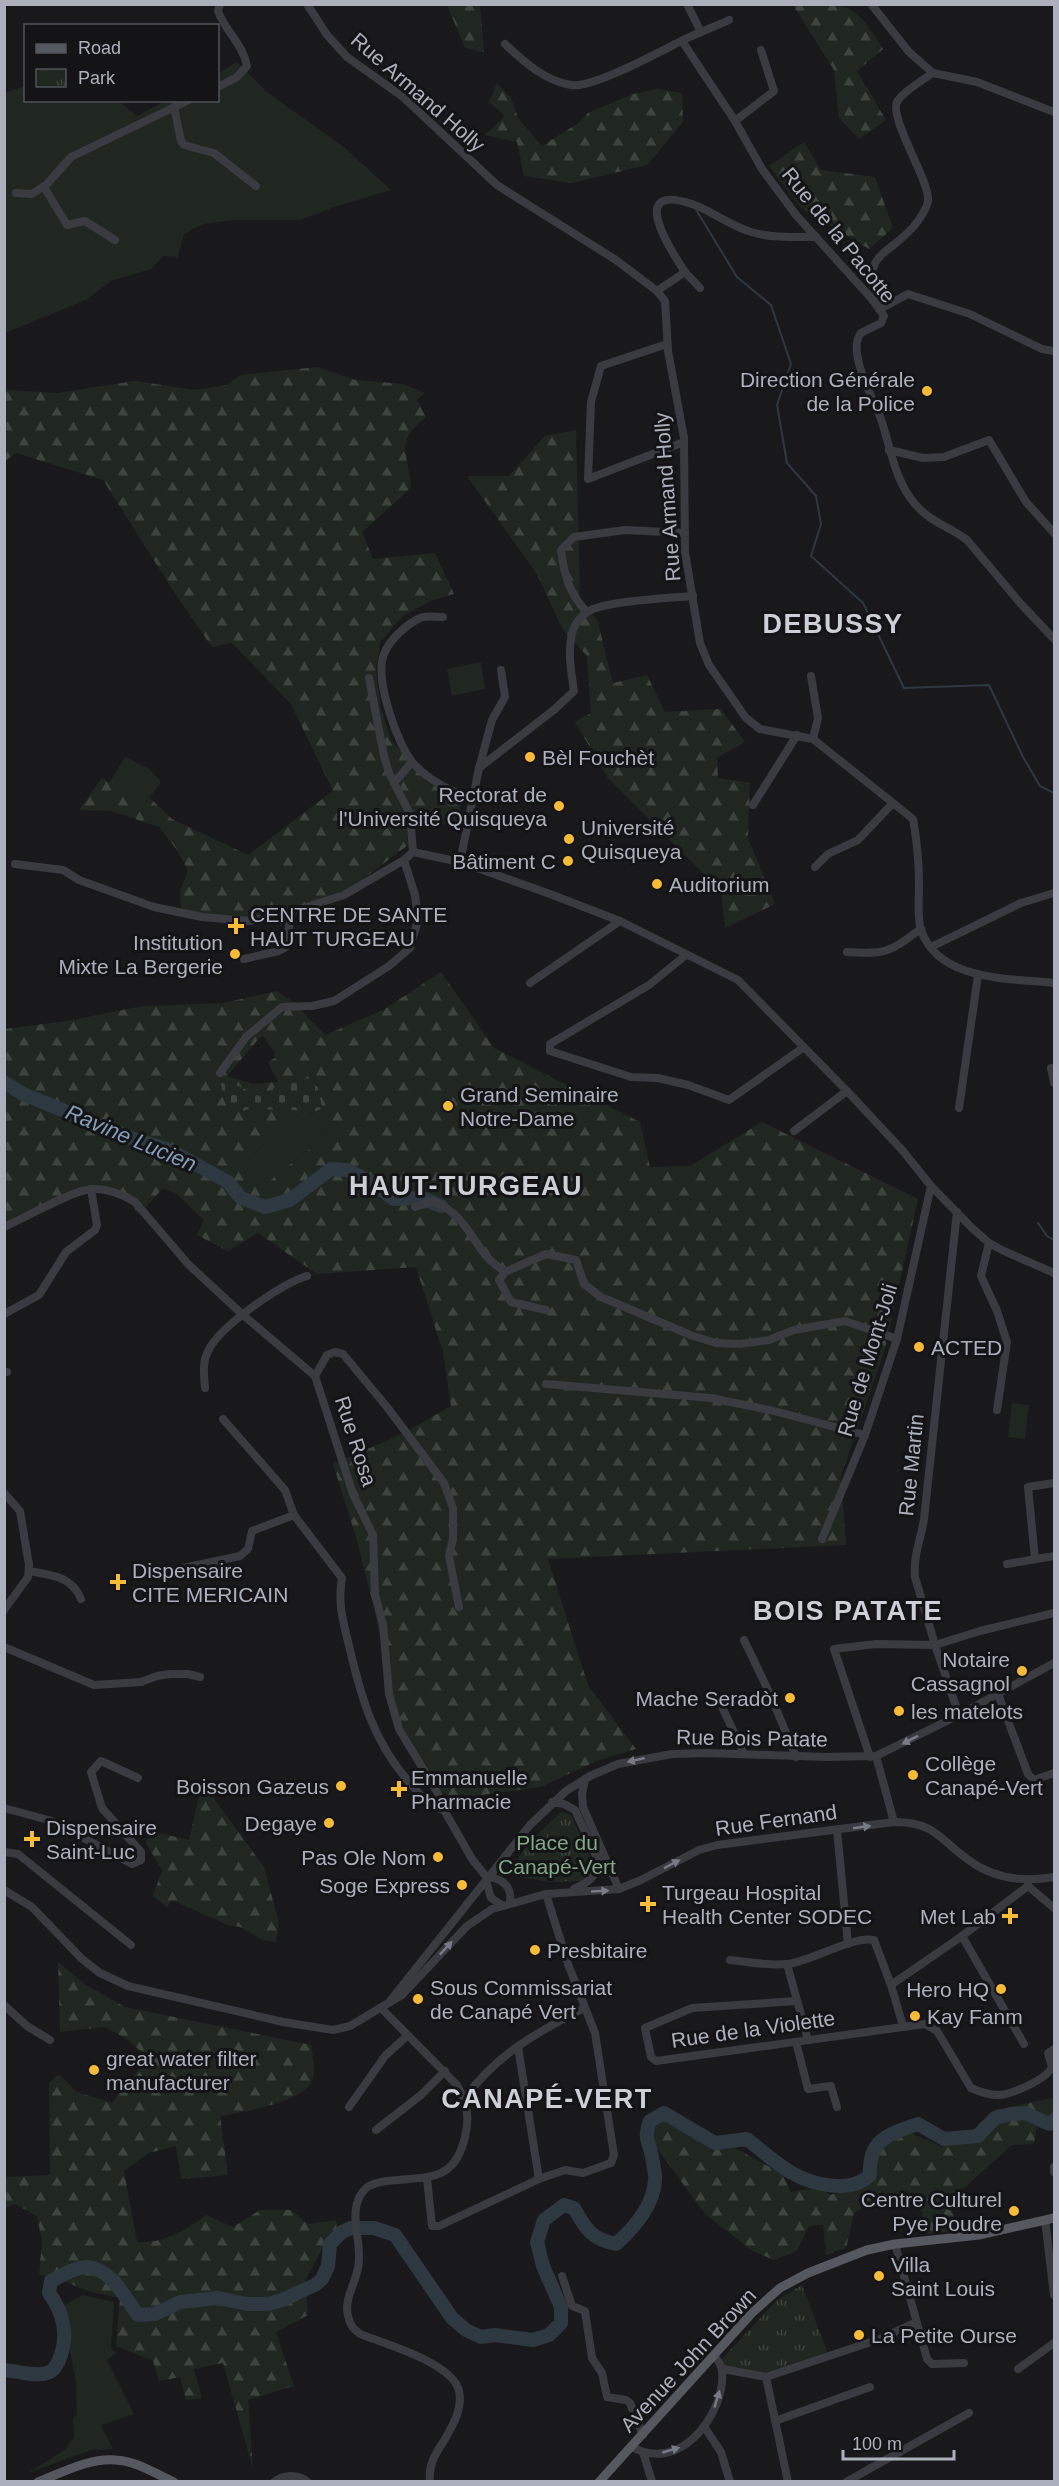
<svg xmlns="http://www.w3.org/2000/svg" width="1059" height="2486" font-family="Arial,sans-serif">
<defs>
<pattern id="forest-firs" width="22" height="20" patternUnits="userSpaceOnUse" patternTransform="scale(1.5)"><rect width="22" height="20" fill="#1f2720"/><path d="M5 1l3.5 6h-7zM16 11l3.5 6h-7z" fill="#3d443e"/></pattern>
<pattern id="cemetery-stones" width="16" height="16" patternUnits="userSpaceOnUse" patternTransform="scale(1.5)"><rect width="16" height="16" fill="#1f2720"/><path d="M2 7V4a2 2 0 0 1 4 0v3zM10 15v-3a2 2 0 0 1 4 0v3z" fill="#3d443e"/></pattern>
<pattern id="park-tufts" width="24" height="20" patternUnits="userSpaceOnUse" patternTransform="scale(1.5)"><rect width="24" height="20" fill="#1f2720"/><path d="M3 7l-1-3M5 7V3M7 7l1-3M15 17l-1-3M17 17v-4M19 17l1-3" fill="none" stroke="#3d443e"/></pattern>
</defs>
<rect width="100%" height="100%" fill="#19191c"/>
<g fill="#1f2720">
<polygon points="237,62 267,92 344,147 391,190 334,207 300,220 232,220 203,224 184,234 178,257 163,256 151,269 111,281 86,300 5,333 4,93 25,86 26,100 118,101 137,116 165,101 218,100 218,73"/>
<polygon points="481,662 485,689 452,696 447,669"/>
<polygon points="125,757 149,769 161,782 145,803 109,783"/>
<polygon points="302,1112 316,1114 329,1133 267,1183 244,1165 246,1160"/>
<polygon points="1012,1403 1029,1405 1025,1439 1008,1437"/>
<polygon points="83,2295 114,2302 111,2349 117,2353 107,2360 134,2414 101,2425 113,2449 91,2450 28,2473 64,2450 74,2438 73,2418 77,2415 76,2382 61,2307"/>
</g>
<g fill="url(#forest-firs)" fill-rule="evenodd">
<polygon points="447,5 480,5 484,52 465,48"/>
<path d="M793,5C849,4 852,0 883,49L857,71L886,120L859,139L839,118L834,70Z"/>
<polygon points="497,83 511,98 518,118 542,146 577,124 588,113 633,94 658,89 682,93 683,122 647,165 572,183 524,176 517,142 485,135 505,116 489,102"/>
<polygon points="804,142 821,170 875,177 893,228 869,249 801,208 769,166"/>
<path d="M318,367L355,380L403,384L425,393L417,400L426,417C393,444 409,452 411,488L362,532L373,559L435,553L454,594L430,601L403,616L380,642L376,670L381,709L391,740L427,782L461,801L459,823L433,825L407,830L408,845L354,886L286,914L240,920L181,910L180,890L188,871L177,850L159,827L112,811L79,810L102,778L145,803L150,798L172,819L248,855L333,791L291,704L232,643L212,647L176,595L103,480L16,453L5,461L4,390L58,393L135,381L195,390L227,385L240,375Z"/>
<polygon points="576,430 580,604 597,619 613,683 647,675 665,712 721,709 745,742 717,758 718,778 750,783 748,838 775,904 725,928 721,891 608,778 575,722 591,713 587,656 563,630 537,574 467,476 509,476 545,436"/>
<path d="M441,972L494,1048L640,1122L650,1167L690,1166L762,1122L918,1199L885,1349L841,1476L846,1545L548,1559L588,1685L636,1749L599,1760L540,1787L467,1797L448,1796L429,1783L402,1742L391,1712L388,1671L374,1608L356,1537L333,1464L400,1435L451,1406L443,1352L416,1267L317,1274L258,1233L228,1251L197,1235L204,1220L178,1195L163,1188L139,1214L131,1205L114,1194L85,1192L5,1230V1029L67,1021L143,1006L223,1003L277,991L293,1002L325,1035L383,1010ZM262,1035L274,1051L275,1058L268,1062L278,1082L252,1084L227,1076ZM298,1075L302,1080L293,1110L250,1109L231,1114C224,1102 220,1092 222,1079L264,1098L278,1084ZM302,1112L316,1114L329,1133L267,1183L245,1165L246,1160Z"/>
<polygon points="201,1788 207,1789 264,1867 279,1923 276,1942 263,1940 240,1927 228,1925 172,1900 167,1907 153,1896 162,1870 146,1843 150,1831 189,1840"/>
<path d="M58,1962L86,1985L125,2007L311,2045C312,2055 316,2069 313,2078C306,2104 242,2111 220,2116L228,2175L181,2179L176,2146L149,2153L124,2171L137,2242C163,2244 186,2230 206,2215L233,2227L260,2210H291L308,2224L336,2220L337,2231L327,2240L305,2281L308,2315L276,2332L294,2386L248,2400L253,2469L223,2363L194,2369L202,2398L186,2400L180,2377L159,2381L153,2361L116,2346L120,2298L87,2291L53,2276L39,2275L42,2241L37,2216L15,2204L5,2208V2177L50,2175L49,2083L59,2074L77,2092L112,2103L148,2058L127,2039L105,2027L60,2032Z"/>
<polygon points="1052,2098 1054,2101 1054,2125 1037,2126 1034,2144 1012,2145 964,2188 949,2197 957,2231 926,2234 919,2198 884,2197 854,2213 846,2248 826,2255 823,2225 809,2226 797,2251 774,2260 753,2251 705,2214 645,2132 646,2121 660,2113 688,2133 716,2147 732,2146 782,2174 791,2192 820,2187 830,2195 871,2184 876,2176 872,2166 882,2146 911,2133 942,2147 963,2141 992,2111"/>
</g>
<path fill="url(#cemetery-stones)" d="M298,1075L302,1080L308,1076L318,1088L322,1108L317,1111L250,1109L231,1114C224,1102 221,1092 221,1078L264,1098L278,1084Z"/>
<g fill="url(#park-tufts)">
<path d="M561,1812L571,1815L592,1862V1871L582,1881L550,1882L520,1877L514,1868C522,1845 544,1829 561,1812Z"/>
<polygon points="802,2285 829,2357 766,2377 728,2371 722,2359 777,2300"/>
</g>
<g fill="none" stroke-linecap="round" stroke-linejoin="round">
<g stroke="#2e3841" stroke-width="2">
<polyline points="695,208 737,277 771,305 791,364 777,405 787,463 816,496 821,524 811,556 863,603 904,688 989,685 1023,757 1040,786 1054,793"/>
<polyline points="1038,1223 1047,1236 1054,1240"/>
</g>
<g stroke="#2e3841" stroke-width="14">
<polyline points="4,1082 23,1094 131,1138 172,1151 228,1182 241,1198 265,1207 290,1200 331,1169 347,1170 371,1182 394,1199 422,1198 441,1206"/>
<path d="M4,2370C17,2371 34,2377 47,2373C54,2371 56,2366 59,2360C69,2337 64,2313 49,2293L51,2281C61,2276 76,2267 87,2267C112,2269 125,2298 138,2315L155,2314L180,2302L218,2298L247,2304H269L282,2300L315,2285L322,2279L328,2266L330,2244L342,2232L351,2228H374L395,2235L452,2318L466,2330L481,2337L495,2335L533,2340L549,2335L561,2323V2307L543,2266L537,2242L544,2220L564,2205L574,2208C586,2229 591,2239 616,2244C634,2228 653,2207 655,2181C656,2174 653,2165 652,2157C649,2139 643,2141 650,2121L664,2113L715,2143L747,2139C761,2150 776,2164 792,2173C813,2185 851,2194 870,2175C868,2139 889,2134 918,2124L944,2139L978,2136L995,2118L1011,2114L1025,2113L1049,2124L1054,2120"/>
</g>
<g stroke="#3a3b41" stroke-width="8">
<path d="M307,4L327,35L347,57L403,97L497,185L616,260L657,291L665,301L668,351L684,438L685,552L700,643L709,665L746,718L760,729L813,739L913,819C917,841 919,862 919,884C919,897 917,917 921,930C939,982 1010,978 1054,983"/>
<polyline points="687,4 701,32"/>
<polyline points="871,4 909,52 933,73"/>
<path d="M682,41L735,121L762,169L796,215L871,298L884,316L881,323L861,333C846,351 874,400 881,419C891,449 894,479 915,504C931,523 949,526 967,540L1021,604L1054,639"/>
<path d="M505,44C524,62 545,81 571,85C592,89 661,51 683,40C698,33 714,27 729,20"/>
<path d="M218,87L237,77L247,66C243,44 225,31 218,11L220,4"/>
<polyline points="174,107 181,141 184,145 214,153 256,186"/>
<polyline points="735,121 774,91 761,50"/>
<polyline points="44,187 67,225 85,221 115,240"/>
<polyline points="16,193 32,194 47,184 71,157 189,100"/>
<polyline points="685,272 700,288"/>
<path d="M657,291L685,272C669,248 627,182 692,204C712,211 730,226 751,232C771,238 795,237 816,237"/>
<path d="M879,305C856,251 893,256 918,221C922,215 927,208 928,201C931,183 889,119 897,102C901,93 924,79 933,73L977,82L1054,112"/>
<polyline points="880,309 908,294 970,314 1042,349 1054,351"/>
<polyline points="667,344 601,366 591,402 588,479 684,442"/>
<polyline points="889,450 923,458 944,457 989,440 1026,502 1054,533"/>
<path d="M587,612C569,594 564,574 561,550L574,537L625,530L685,533"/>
<path d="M443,617C436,617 426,615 420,618C407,624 389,640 384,654C374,678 397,744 413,763C425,777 439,785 455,792"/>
<polyline points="811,676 818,718 813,739"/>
<polyline points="369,678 384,756 389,773 410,814 413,852"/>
<path d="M479,768L555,709L574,691C571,671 567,650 573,630C575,624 581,616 587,612C604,601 670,598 693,596"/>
<polyline points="394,783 412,762"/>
<polyline points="753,805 797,735"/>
<polyline points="460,862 479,768 492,720 505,697 501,670"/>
<polyline points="15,864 63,870 79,880 154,907 202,917 250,921 291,912 344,895 404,860 413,852 460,862 550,894 620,921 738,980 847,1091 903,1151 931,1186 972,1228 989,1243 1004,1251 1054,1273"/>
<polyline points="815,867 828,854 858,840 892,804"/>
<polyline points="931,947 1021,903 1054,893"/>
<path d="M847,952C887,955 889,952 921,929"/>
<polyline points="686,955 649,985 550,1044 550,1051 631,1077 658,1078 688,1085 729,1100 804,1047"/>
<polyline points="244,959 279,951 286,947 291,912"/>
<polyline points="530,983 620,921"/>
<polyline points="1051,1068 1054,1083"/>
<polyline points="220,1073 246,1037 282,1007 312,1006 334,1001 389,966 410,948 418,920 415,895 404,860"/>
<polyline points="959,1108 978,975"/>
<polyline points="794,1131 847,1091"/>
<path d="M415,1207L433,1201C463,1214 468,1233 486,1256C491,1262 499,1267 505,1272"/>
<path d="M957,1212L924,1519C921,1539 913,1556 915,1577L935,1645L959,1715"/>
<path d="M4,1227C25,1218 71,1191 91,1189C106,1188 122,1194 135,1202L188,1264L243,1315L315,1376L353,1494L373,1535L375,1594L383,1625L389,1694L399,1729L437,1792L444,1810L472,1859L488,1879"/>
<polyline points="989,1243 981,1276 997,1311 1007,1342 997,1410"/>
<polyline points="546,1310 511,1302 499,1280 505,1272 546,1254 576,1260 584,1284 601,1297 693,1336 716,1343 740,1344 769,1340 794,1330 845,1321 897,1339"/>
<polyline points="4,1314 39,1295 66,1252 95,1230 97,1225 91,1189"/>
<polyline points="4,1372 7,1372"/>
<polyline points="315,1376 327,1355 335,1352 343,1354 387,1407 444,1483 453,1508 453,1539 449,1556 459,1607"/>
<polyline points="546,1384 711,1398 774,1411 865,1435"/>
<path d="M205,1388C204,1375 202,1363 208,1351C220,1326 281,1284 307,1276"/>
<path d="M223,1419L285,1490L294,1515L342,1578C337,1604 344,1624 350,1650C362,1700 374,1742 409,1782C424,1798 423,1802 444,1810"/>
<polyline points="4,1493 20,1511 29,1565 28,1577 4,1610"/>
<polyline points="822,1539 865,1435 897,1339 931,1186"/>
<polyline points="1035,1559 1028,1487 1054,1483"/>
<polyline points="1007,1564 1054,1556"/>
<polyline points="174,1570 240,1556 248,1549 252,1531 294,1515"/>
<path d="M29,1571C51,1575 72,1576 81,1599"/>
<polyline points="744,1640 770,1694 796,1757"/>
<polyline points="4,1647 94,1685 141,1682 157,1676 170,1674 188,1674 200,1677"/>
<polyline points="998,1694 1028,1774 1034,1780 1054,1773"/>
<polyline points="723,1709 744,1754"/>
<polyline points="876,1756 894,1822"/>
<polyline points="870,1757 834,1649 876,1644 935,1645 980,1631 1054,1613"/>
<polyline points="585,1779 582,1794 583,1807 619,1889"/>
<path d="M552,1802L564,1804L575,1810L598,1860C598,1877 587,1883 574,1889"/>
<polyline points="4,1808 52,1821 132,1864 141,1860 141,1852 102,1808 91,1772 101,1761 138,1778"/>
<polyline points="837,1830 848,1944"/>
<polyline points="4,1852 18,1854 131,1945"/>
<path d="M489,1877C504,1879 512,1888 510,1902"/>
<polyline points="486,1881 491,1898 502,1905"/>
<polyline points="1028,1883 1028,1886 1054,1908"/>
<path d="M4,1890L32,1907L82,1959L100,1973L128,1986L283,2022L333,2030L350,2026L402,1995L467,1926L492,1909L546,1894L619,1889L641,1880L699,1850L717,1845L894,1822C937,1822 939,1840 970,1861C995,1879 1025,1882 1054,1877"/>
<polyline points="962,1936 1024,2044"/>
<path d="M730,1960C748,1962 769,1966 787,1964C810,1962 854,1935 874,1940L891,1985L903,2026"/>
<polyline points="787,1964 808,2040"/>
<polyline points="891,1985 962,1936 1028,1886"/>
<polyline points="390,2001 530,1825 566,1791 590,1776 618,1764 672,1754 708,1753 826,1757 876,1756 959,1715 1054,1663"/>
<path d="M796,2001L692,2008L645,2028L651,2057L656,2061L925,2024L937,2031L971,2088C980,2092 988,2095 998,2095C1011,2095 1047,2079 1052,2067L1048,2053L1054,2049"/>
<polyline points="4,2005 27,2026 50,2040"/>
<path d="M381,2008L457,2085C467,2103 470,2117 465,2137C454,2184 426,2176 387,2181C380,2182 371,2184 366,2188C344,2210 364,2242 358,2268C355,2285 344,2298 348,2316C350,2325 353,2329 360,2334C385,2344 453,2363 459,2391C463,2408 453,2425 445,2439C436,2453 428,2464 430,2482"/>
<polyline points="796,2042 808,2089 831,2086 837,2107"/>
<polyline points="518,2047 539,2179"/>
<path d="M465,2098C497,2054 536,2033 584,2008"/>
<polyline points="349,2107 385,2056 407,2036"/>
<polyline points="376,2130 421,2095 445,2071"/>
<polyline points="1054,2167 1054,2172"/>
<polyline points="427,2179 432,2226 439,2226 539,2179 565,2170 583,2173 611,2163 614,2155 595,2033 568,1964 546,1894"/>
<polyline points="1045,2220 1054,2295"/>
<polyline points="895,2244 927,2359 932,2364 964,2363"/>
<polyline points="562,2276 572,2306 585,2311 592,2358 602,2373 607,2397 626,2400 630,2403 643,2435"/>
<polyline points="723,2369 766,2377 880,2339 916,2322"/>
<polyline points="1018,2369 1054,2343"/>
<polyline points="766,2377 788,2482"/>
<polyline points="775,2421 870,2387"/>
<polyline points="705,2428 721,2452 730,2482"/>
<path d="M632,2447C695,2481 742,2376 714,2357"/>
<polyline points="643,2452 652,2482"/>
<path d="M274,2482C284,2474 298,2474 308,2482"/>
<polyline points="846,2482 969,2413"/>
</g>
<g stroke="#565860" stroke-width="9">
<path d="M38,2482C61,2473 91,2457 116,2460C136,2461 156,2474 174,2482"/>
<polyline points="599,2482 752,2313 780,2288 808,2273 867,2250 895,2244 979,2235 1054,2218"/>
</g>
</g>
<defs><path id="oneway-solid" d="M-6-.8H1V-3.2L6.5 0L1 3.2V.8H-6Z" transform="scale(1.5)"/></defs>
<g fill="#787b85">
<use href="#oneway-solid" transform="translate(910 1740) rotate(153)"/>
<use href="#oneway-solid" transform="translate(636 1760) rotate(167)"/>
<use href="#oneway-solid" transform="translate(862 1827) rotate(-8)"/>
<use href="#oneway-solid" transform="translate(672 1864) rotate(-28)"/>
<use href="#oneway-solid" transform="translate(600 1891) rotate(-3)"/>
<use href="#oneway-solid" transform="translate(446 1948) rotate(-47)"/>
<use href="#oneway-solid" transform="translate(717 2399) rotate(-73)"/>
<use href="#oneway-solid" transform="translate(671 2450) rotate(-16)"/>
</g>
<g fill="#f8bb35" stroke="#141417" stroke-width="2">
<circle cx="927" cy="391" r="6"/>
<circle cx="530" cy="757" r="6"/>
<circle cx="559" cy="806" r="6"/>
<circle cx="569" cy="839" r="6"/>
<circle cx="568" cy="861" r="6"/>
<circle cx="657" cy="884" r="6"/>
<path d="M233 917h6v6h6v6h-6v6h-6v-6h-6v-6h6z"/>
<circle cx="235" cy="954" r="6"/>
<circle cx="448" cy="1106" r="6"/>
<circle cx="919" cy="1347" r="6"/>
<path d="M115 1573h6v6h6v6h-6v6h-6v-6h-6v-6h6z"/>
<circle cx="1022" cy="1671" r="6"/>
<circle cx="790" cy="1698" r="6"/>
<circle cx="899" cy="1711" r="6"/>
<circle cx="913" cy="1775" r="6"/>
<circle cx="341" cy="1786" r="6"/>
<path d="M396 1780h6v6h6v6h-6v6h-6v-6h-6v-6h6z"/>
<circle cx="329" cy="1823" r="6"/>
<path d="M29 1830h6v6h6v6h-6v6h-6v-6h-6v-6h6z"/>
<circle cx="438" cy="1857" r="6"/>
<circle cx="462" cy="1885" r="6"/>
<path d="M645 1895h6v6h6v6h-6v6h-6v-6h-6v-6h6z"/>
<path d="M1007 1907h6v6h6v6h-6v6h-6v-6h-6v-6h6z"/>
<circle cx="535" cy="1950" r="6"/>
<circle cx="1001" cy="1989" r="6"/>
<circle cx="418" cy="1999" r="6"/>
<circle cx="915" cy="2016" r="6"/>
<circle cx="94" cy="2070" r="6"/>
<circle cx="1014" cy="2211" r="6"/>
<circle cx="879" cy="2276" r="6"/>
<circle cx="859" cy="2335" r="6"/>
</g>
<g text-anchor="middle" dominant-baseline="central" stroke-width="6" stroke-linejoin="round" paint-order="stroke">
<g font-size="21" fill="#abb0bc" stroke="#141417">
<text transform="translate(418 92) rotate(41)">Rue Armand Holly</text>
<text transform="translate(839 235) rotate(51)">Rue de la Pacotte</text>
<text transform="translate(667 497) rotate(-94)">Rue Armand Holly</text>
<text transform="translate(867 1360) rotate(-73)">Rue de Mont-Joli</text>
<text transform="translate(356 1441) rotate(72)">Rue Rosa</text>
<text transform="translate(911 1465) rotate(-84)">Rue Martin</text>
<text transform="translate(752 1738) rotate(1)">Rue Bois Patate</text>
<text transform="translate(776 1820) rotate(-8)">Rue Fernand</text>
<text transform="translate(753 2029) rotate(-8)">Rue de la Violette</text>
<text transform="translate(688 2360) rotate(-47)">Avenue John Brown</text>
</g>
<g font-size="21" fill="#abb0bc" stroke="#141417" text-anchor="start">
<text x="915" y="379" text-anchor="end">Direction Générale<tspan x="915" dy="24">de la Police</tspan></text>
<text x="542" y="757">Bèl Fouchèt</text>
<text x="547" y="794" text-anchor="end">Rectorat de<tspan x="547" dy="24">l'Université Quisqueya</tspan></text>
<text x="581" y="827">Université<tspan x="581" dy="24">Quisqueya</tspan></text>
<text x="556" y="861" text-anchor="end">Bâtiment C</text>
<text x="669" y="884">Auditorium</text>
<text x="250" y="914">CENTRE DE SANTE<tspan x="250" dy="24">HAUT TURGEAU</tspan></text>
<text x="223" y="942" text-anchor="end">Institution<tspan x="223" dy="24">Mixte La Bergerie</tspan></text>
<text x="460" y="1094">Grand Seminaire<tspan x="460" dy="24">Notre-Dame</tspan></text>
<text x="931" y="1347">ACTED</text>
<text x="132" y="1570">Dispensaire<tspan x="132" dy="24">CITE MERICAIN</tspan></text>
<text x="1010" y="1659" text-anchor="end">Notaire<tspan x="1010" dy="24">Cassagnol</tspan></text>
<text x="778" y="1698" text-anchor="end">Mache Seradòt</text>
<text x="911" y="1711">les matelots</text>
<text x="925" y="1763">Collège<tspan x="925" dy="24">Canapé-Vert</tspan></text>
<text x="411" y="1777">Emmanuelle<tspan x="411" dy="24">Pharmacie</tspan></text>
<text x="329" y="1786" text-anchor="end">Boisson Gazeus</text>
<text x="317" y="1823" text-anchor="end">Degaye</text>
<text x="46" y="1827">Dispensaire<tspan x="46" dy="24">Saint-Luc</tspan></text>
<text x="426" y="1857" text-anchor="end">Pas Ole Nom</text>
<text x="450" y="1885" text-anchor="end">Soge Express</text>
<text x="662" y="1892">Turgeau Hospital<tspan x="662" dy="24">Health Center SODEC</tspan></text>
<text x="996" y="1916" text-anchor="end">Met Lab</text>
<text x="547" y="1950">Presbitaire</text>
<text x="430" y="1987">Sous Commissariat<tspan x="430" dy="24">de Canapé Vert</tspan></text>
<text x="989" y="1989" text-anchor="end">Hero HQ</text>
<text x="927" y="2016">Kay Fanm</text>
<text x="106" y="2058">great water filter<tspan x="106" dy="24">manufacturer</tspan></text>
<text x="1002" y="2199" text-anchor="end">Centre Culturel<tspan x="1002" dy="24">Pye Poudre</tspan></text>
<text x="891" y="2264">Villa<tspan x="891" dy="24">Saint Louis</tspan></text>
<text x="871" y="2335">La Petite Ourse</text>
</g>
<g font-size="21" fill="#82a785" stroke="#141417">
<text x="557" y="1842">Place du<tspan x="557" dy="24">Canapé-Vert</tspan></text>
</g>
<g font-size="22" font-style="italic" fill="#829db7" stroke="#141417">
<text transform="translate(131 1138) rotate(23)">Ravine Lucien</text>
</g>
<g font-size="27" font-weight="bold" letter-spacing="1.5" fill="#cdcfd7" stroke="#141417">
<text x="833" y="624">DEBUSSY</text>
<text x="466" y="1186">HAUT-TURGEAU</text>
<text x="848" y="1611">BOIS PATATE</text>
<text x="547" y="2099">CANAPÉ-VERT</text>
</g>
</g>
<rect width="1059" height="2486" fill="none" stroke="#abb0bc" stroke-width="12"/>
<rect x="24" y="24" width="195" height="78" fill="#141417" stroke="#505259" stroke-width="1.5"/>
<rect x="36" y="44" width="30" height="9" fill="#565860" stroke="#505259" stroke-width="1.5"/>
<text x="78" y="54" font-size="18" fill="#abb0bc">Road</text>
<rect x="36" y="69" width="30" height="18" fill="url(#park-tufts)" stroke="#505259" stroke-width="1.5"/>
<text x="78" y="84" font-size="18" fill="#abb0bc">Park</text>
<path d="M843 2450v9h111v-9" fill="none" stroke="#abb0bc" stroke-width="3"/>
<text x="852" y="2450" font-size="18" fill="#abb0bc" stroke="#141417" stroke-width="4.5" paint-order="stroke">100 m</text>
</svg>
